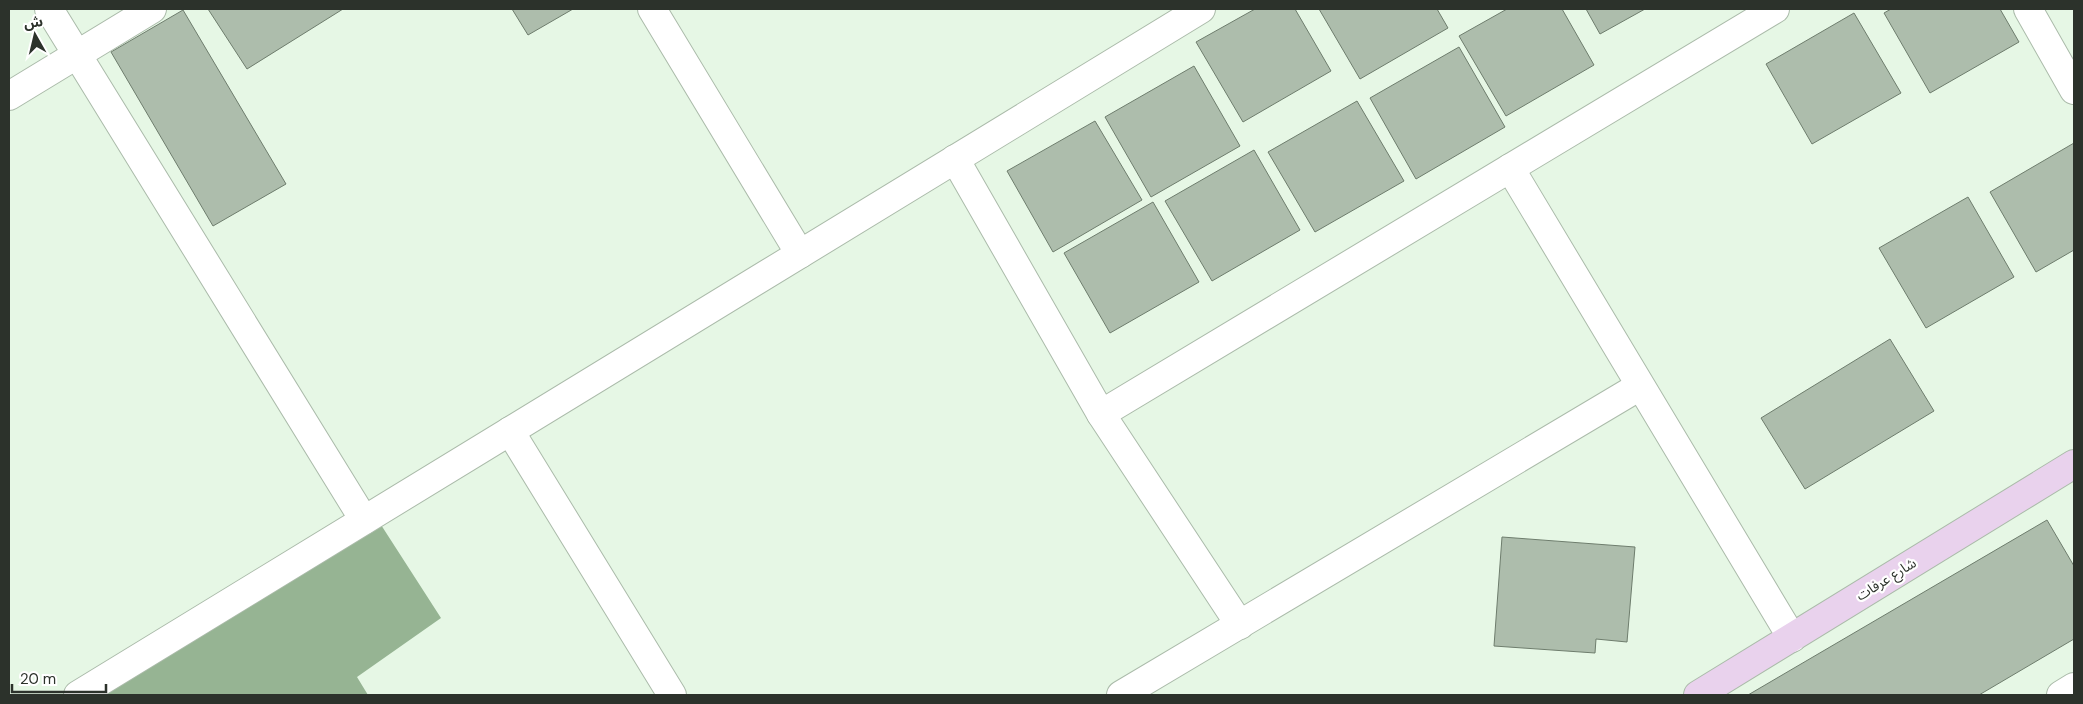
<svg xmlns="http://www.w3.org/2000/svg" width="2083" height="704" font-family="'DM Sans','Noto Sans Arabic',sans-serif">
<rect width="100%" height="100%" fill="#e6f7e5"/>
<polygon fill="#96b493" points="374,514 441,618 357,677 368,695 86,695"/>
<g fill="#adbdac" stroke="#6e7d6d">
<polygon points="208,9 343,9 247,69"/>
<polygon points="512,9 573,9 528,35"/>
<polygon points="1255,9 1295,9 1331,71 1243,122 1196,42"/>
<polygon points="1319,9 1437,9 1448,28 1360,79"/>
<polygon points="1507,9 1562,9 1594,65 1506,116 1459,36"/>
<polygon points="1586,9 1645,9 1600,34"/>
<polygon points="1891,9 2000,9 2019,42 1930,93 1884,13"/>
<polygon points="183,10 286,184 213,226 111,52"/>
<polygon points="1854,13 1901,93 1812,144 1766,64"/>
<polygon points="1459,47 1505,127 1416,179 1370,98"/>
<polygon points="1194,66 1240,146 1151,197 1105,117"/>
<polygon points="1357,101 1404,181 1315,232 1268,152"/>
<polygon points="1095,121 1142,200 1053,252 1007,171"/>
<polygon points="2074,143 2074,250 2036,272 1990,192"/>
<polygon points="1254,150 1300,230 1212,281 1165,201"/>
<polygon points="1968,197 2014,277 1926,328 1879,248"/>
<polygon points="1153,202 1199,282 1110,333 1064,253"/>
<polygon points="1890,339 1934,411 1805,489 1761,418"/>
<polygon points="2047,520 2074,566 2074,639 1979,695 1748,695"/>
<polygon points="1502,537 1635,547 1627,642 1596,639 1595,653 1494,646"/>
</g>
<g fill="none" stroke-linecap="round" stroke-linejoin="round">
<defs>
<g id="street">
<polyline points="49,9 364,520"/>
<polyline points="652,9 800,254"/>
<polyline points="2028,9 2074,90"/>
<polyline points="9,96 152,9"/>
<polyline points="955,159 1101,414 1240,625"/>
<polyline points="1510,168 1792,638"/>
<polyline points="1101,414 1775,9"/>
<polyline points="510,431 672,695"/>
<polyline points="78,695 1201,9"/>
<polyline points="1121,695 1640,386"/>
<polyline points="2061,695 2074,687"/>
</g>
<polyline id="secondary" points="1698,695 2074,464"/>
</defs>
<use href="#street" stroke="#abbbaa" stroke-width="30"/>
<use href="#secondary" stroke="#abbbaa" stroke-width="30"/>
<use href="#street" stroke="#fff" stroke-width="28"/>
<use href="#secondary" stroke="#e9d2ed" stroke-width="28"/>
</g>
<g text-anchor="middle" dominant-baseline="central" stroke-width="4.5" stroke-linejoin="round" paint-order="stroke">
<g font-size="14" fill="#2c322b" stroke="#fff">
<text transform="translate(1886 579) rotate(-32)">شارع عرفات</text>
</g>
</g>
<rect width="2083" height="704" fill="none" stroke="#2c322b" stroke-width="20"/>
<g transform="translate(35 35) rotate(352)" stroke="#ffffff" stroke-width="4" paint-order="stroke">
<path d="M0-4L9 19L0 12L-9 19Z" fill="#2c322b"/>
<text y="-8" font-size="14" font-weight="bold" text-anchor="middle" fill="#2c322b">ش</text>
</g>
<path d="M12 684v8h94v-8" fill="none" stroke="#2c322b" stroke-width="2.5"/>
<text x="20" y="684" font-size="15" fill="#2c322b" stroke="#ffffff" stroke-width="4" paint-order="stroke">20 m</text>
</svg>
